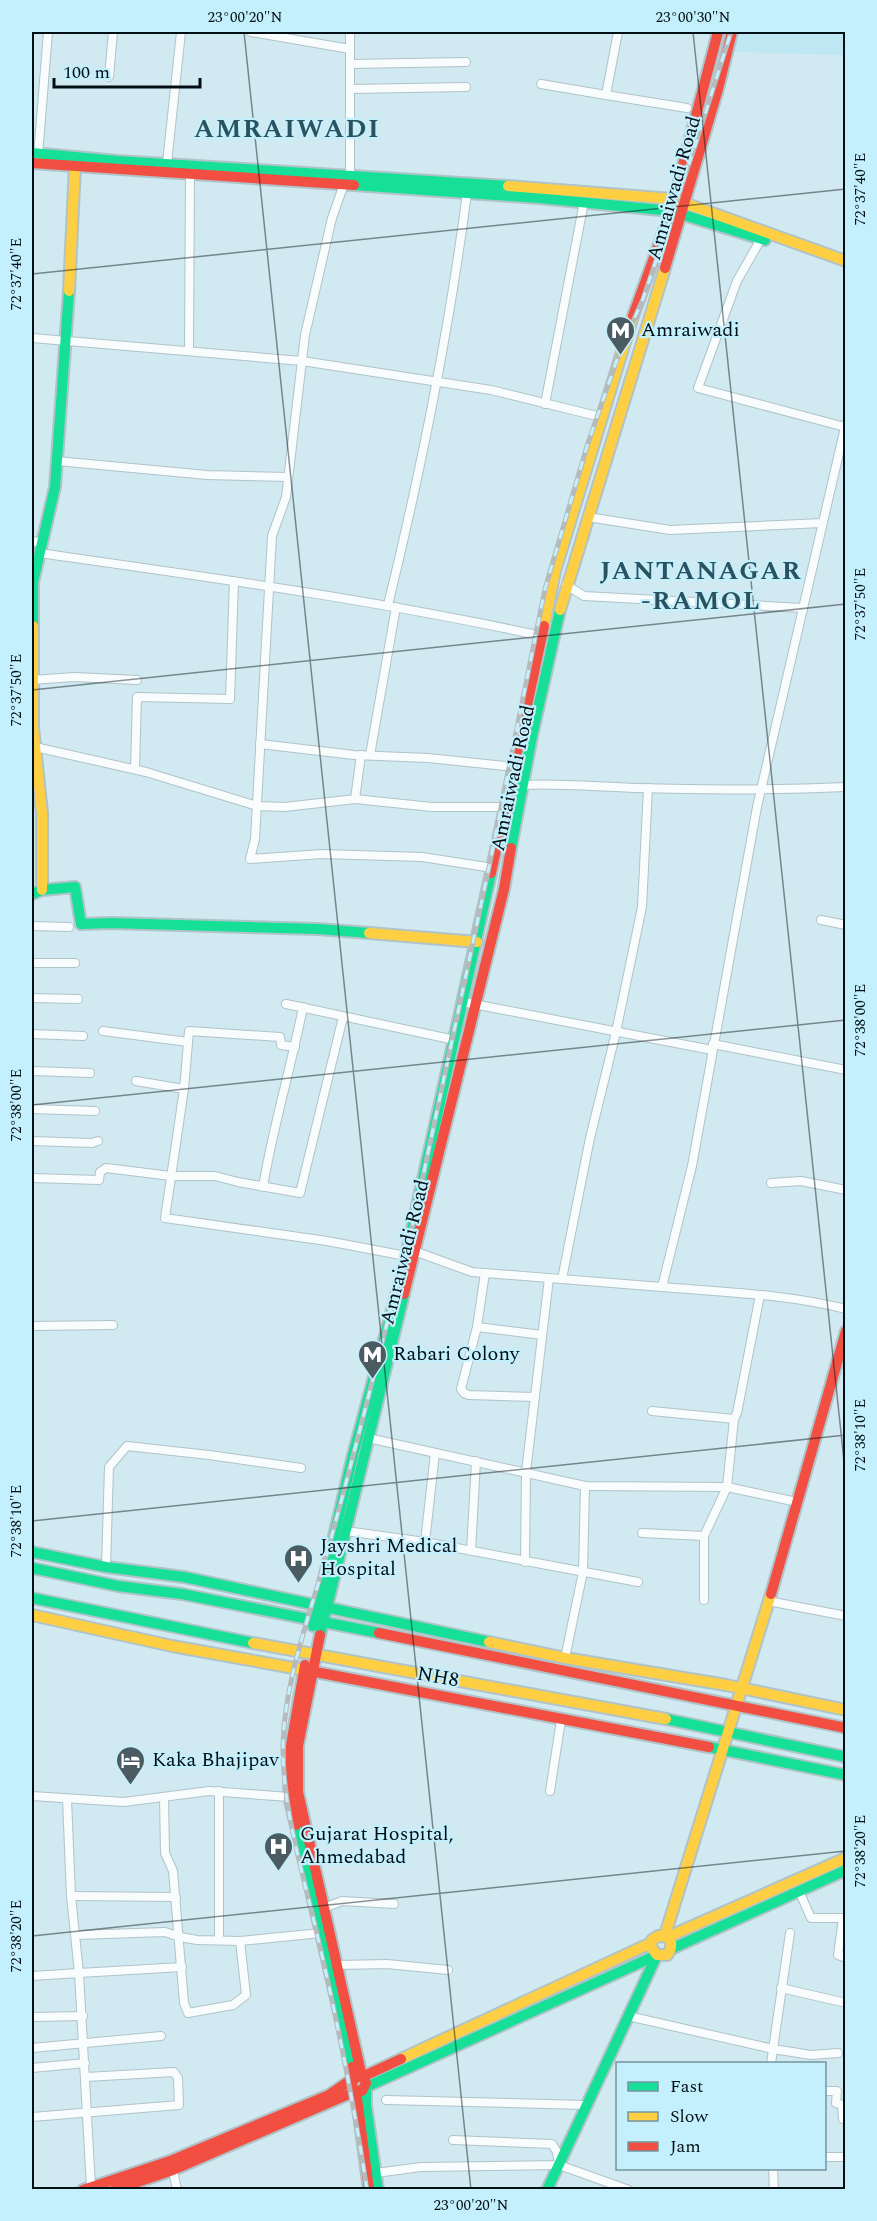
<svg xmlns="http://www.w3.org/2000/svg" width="877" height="2221" font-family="Spectral,serif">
<rect width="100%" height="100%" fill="#d1e9f0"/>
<polygon fill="#bee6f3" points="737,32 845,32 845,55 732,52"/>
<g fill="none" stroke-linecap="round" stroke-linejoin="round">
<defs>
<g id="street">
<polyline points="251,32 350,49"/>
<polyline points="350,32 350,175 344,184 332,218 305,335 286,497 272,536 255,839 250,859 322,854 422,857 493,868"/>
<polyline points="618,32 606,95 687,108"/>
<polyline points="350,64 466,62"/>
<polyline points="109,77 113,32"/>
<polyline points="541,84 606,95"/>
<polyline points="350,89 466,87"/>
<polyline points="38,156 48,32"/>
<polyline points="167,163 181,32"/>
<polyline points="761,239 737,281 698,388 845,427"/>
<polyline points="32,338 302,361 491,390 601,417"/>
<polyline points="189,351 190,174"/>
<polyline points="545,404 584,202"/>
<polyline points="57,461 207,475 288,477"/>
<polyline points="588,517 670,530 822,523"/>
<polyline points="32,541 42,543"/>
<path d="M39,553C208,577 376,600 542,636"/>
<polyline points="566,585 584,596 803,608"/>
<path d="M388,605C421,470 449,331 467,193"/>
<polyline points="32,680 74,677 137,680"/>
<polyline points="260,744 354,755 428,758 515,767"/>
<polyline points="35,747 146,772 257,806 285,807 355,799 361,755"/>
<polyline points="370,755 396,607"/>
<polyline points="135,769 137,697 230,699 234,581"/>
<path d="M522,785C561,783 598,787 637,788C707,790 776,790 846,787"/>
<polyline points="355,799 432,807 507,807"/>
<polyline points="821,920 846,925"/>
<polyline points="32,926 69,927"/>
<polyline points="32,963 75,963"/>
<polyline points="32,998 78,999"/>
<polyline points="463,1002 712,1050"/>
<polyline points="286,1004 455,1040"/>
<polyline points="103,1031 188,1042"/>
<polyline points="32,1034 83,1036"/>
<polyline points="713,1044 846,1070"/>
<polyline points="295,1047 281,1045 280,1037 189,1031 184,1089 165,1218 327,1241 406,1256"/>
<polyline points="32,1071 90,1073"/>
<polyline points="136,1081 184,1089"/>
<polyline points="32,1109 95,1111"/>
<polyline points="32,1141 92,1143 98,1141"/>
<polyline points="32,1178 99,1180 100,1172 106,1168 171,1176 215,1176 238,1182 300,1193 343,1017"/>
<polyline points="771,1183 801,1181 846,1190"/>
<path d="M263,1187C273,1126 291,1068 303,1007"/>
<polyline points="414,1251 472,1272 662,1287 692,1166 757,807 846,423"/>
<polyline points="485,1273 477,1327 461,1389 464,1393 469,1395 535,1397"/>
<polyline points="562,1279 590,1138 616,1032 642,907 648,788"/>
<path d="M662,1287C723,1292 786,1294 846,1309"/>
<polyline points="32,1326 113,1325"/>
<polyline points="477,1327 542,1335"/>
<polyline points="652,1411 734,1419"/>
<polyline points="368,1438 585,1486 727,1487 734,1419 737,1413 760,1295"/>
<polyline points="346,1531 425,1542 638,1582"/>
<polyline points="642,1533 704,1536 704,1600"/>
<polyline points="704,1536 727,1487 797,1502"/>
<polyline points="425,1542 435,1453"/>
<polyline points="471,1551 476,1461"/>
<polyline points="525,1562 526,1472 549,1278"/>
<polyline points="106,1567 109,1467 127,1446 209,1455 301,1468"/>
<polyline points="768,1601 846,1616"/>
<polyline points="565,1658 583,1572 585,1486"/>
<polyline points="550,1791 561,1720"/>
<polyline points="32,1796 124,1802 209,1791 289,1797"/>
<polyline points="164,1797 165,1853 173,1871 184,2003 188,2013 233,2005 246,1995 240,1941"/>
<polyline points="67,1799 71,1896 79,1973 182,1967"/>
<polyline points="799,1891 811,1918 846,1918"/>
<polyline points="71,1896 176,1897"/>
<polyline points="324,1908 342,1901 394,1904"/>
<polyline points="843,1918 838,1955 846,1958"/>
<polyline points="790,1933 773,2049 811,2055 838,2053"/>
<polyline points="76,1935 165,1932 180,1937 197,1940 240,1941 321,1933"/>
<polyline points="219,1940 219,1791"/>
<polyline points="337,1965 387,1964 448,1970"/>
<polyline points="32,1976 79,1973 91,2187"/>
<polyline points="781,1988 846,2003"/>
<polyline points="628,2016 773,2049 771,2064"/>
<polyline points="32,2017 83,2016"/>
<polyline points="32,2048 161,2036"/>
<polyline points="32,2068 85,2063"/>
<polyline points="824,2091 837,2091 836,2103 842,2105 843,2119 846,2119"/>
<polyline points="386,2100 586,2105"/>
<polyline points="32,2117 179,2105 178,2078 174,2072 86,2077"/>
<polyline points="824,2157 846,2157"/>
<polyline points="559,2165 629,2190"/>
<polyline points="773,2168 774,2190"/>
<polyline points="173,2170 177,2190"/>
<polyline points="376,2173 421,2167 559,2165 557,2152 552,2144 453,2140"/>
</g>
<g id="fast">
<polyline points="32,153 118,161 508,186"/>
<polyline points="354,185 539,198 671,211 765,240"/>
<polyline points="33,626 33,582 55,487 69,291"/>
<polyline points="511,848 532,736 560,610"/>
<polyline points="32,894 42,890 75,887 81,924 111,923 318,929 369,933"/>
<polyline points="407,1251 491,873"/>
<polyline points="32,1552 106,1567 184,1577 489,1642"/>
<polyline points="32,1568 118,1586 182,1594 379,1633"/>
<polyline points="32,1598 253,1643"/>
<polyline points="313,1626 353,1455 400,1280"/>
<polyline points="320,1635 404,1294"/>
<polyline points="666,1719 846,1757"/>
<polyline points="709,1747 846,1775"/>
<polyline points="296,1825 352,2067"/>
<polyline points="671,1949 846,1870"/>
<polyline points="378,2190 366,2105 366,2087 657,1955"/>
<polyline points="547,2190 657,1955"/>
</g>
<g id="slow">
<polyline points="508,186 673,199 846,261"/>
<polyline points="69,291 75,166"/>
<polyline points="560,610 665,268"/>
<polyline points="33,626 33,727 42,813 42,890"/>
<polyline points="544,626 555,571 633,316"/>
<polyline points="369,933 477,942"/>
<polyline points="32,1615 172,1646 305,1670"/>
<polyline points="489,1642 565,1658 726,1685 846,1710"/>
<polyline points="253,1643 666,1719"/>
<polyline points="665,1935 771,1594"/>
<path d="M668,1937C673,1944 672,1949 667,1955H657L651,1947L652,1940L658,1936L668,1937L846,1858"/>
<polyline points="401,2059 651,1943"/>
</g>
<g id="jam">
<polyline points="32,163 354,185"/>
<polyline points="665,268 718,89 732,32"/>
<polyline points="633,316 671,211 718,32"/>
<polyline points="491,873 544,626"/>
<polyline points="404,1294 504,889 511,848"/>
<polyline points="771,1594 846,1331"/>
<polyline points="379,1633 846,1728"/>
<polyline points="320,1635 298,1746 298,1792 362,2077 401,2059"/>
<polyline points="305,1670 709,1747"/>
<polyline points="296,1825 289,1797 291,1745 305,1665"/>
<polyline points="83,2190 170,2161 329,2095 354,2078 352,2067"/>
<polyline points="114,2190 173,2170 356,2091 362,2091 366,2083 364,2078 359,2076 353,2080 351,2085 356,2091 369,2190"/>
</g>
</defs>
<use href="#street" stroke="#b0c3c9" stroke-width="10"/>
<use href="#fast" stroke="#b0c3c9" stroke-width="14"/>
<use href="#slow" stroke="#b0c3c9" stroke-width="14"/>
<use href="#jam" stroke="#b0c3c9" stroke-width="14"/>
<use href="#street" stroke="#f8fcfd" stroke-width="8"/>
<use href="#fast" stroke="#16e098" stroke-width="10"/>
<use href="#slow" stroke="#ffcf43" stroke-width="10"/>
<use href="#jam" stroke="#f24e42" stroke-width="10"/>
<defs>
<path id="rail" d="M367,2190C354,2104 337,2019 317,1934C303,1873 282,1808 283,1744C285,1675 313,1608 330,1542C355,1452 377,1362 400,1272L406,1256L489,867L545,589L588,443L620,351L643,299L695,146L731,32"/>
</defs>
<use href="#rail" stroke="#b5bbbc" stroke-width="5"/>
<use href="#rail" stroke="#c4effd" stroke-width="3" stroke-dasharray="9" stroke-linecap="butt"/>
</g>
<path fill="none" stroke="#020f14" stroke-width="1.5" stroke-opacity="0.45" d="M244,32L471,2190M693,32L846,1480M32,274L846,189M32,690L846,604M32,1105L846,1020M32,1521L846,1435M32,1936L846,1851"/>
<defs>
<symbol id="metro-pin" viewBox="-11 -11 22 30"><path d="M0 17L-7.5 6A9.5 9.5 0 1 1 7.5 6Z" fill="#4a5b61" stroke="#c4effd"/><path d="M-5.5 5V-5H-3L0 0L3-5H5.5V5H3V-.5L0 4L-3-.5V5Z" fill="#fff"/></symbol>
<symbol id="hospital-pin" viewBox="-11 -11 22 30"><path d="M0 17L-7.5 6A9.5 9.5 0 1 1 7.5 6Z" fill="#4a5b61" stroke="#c4effd"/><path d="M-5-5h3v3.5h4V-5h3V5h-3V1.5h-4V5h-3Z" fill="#fff"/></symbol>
<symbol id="hotel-pin" viewBox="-11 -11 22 30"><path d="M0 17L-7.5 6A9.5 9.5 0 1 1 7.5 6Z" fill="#4a5b61" stroke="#c4effd"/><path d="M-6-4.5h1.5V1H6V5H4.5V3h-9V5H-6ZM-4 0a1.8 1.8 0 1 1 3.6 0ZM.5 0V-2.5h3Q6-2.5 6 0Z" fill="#fff"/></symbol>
</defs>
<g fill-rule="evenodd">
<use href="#metro-pin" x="604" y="314" width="33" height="45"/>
<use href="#metro-pin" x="356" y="1338" width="33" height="45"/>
<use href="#hospital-pin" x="282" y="1542" width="33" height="45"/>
<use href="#hotel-pin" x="114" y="1744" width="33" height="45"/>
<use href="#hospital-pin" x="262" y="1830" width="33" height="45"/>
</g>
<g text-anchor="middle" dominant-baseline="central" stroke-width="4.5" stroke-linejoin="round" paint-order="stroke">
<g font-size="20" fill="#020f14" stroke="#c4effd">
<text transform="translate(674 188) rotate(-74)">Amraiwadi Road</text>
<text transform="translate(513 778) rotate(-78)">Amraiwadi Road</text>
<text transform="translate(405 1252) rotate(-76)">Amraiwadi Road</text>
<text transform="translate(438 1677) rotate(10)">NH8</text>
</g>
<g font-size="20" fill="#020f14" stroke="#c4effd" text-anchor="start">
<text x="641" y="330">Amraiwadi</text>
<text x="393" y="1354">Rabari Colony</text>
<text x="320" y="1546">Jayshri Medical<tspan x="320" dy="23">Hospital</tspan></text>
<text x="152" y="1760">Kaka Bhajipav</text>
<text x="300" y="1834">Gujarat Hospital,<tspan x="300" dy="23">Ahmedabad</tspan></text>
</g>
<g font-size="26" font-weight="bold" letter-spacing="1.5" fill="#2b535f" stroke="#c4effd">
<text x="287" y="129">AMRAIWADI</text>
<text x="701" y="571">JANTANAGAR<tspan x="701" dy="30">-RAMOL</tspan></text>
</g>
</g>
<rect width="877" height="2221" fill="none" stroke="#c4effd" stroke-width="66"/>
<rect x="616" y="2062" width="210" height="108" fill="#c4effd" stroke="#7695a0" stroke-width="1.5"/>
<rect x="628" y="2082" width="30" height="9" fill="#16e098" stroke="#7695a0" stroke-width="1.5"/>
<text x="670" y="2092" font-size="18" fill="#020f14">Fast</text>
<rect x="628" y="2112" width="30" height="9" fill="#ffcf43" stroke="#7695a0" stroke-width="1.5"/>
<text x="670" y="2122" font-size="18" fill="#020f14">Slow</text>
<rect x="628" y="2142" width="30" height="9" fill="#f24e42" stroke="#7695a0" stroke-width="1.5"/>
<text x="670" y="2152" font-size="18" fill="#020f14">Jam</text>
<path d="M54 78v9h146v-9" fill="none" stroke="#020f14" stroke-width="3"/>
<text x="63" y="78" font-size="18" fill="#020f14" stroke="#c4effd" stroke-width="4.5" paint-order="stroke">100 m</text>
<rect x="33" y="33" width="811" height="2155" fill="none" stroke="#020f14" stroke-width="2"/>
<g font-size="15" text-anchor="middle" fill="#020f14">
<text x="245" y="22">23°00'20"N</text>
<text x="693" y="22">23°00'30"N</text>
<text transform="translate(860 189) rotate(-90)" y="5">72°37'40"E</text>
<text transform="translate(16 274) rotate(-90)" y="5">72°37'40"E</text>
<text transform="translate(860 604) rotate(-90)" y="5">72°37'50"E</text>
<text transform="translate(16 690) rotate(-90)" y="5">72°37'50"E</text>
<text transform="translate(860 1020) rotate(-90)" y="5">72°38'00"E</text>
<text transform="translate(16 1105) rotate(-90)" y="5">72°38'00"E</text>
<text transform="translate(860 1435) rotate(-90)" y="5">72°38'10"E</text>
<text transform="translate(16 1521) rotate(-90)" y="5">72°38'10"E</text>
<text transform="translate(860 1851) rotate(-90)" y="5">72°38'20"E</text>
<text transform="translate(16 1936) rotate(-90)" y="5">72°38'20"E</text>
<text x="471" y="2210">23°00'20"N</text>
</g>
</svg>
